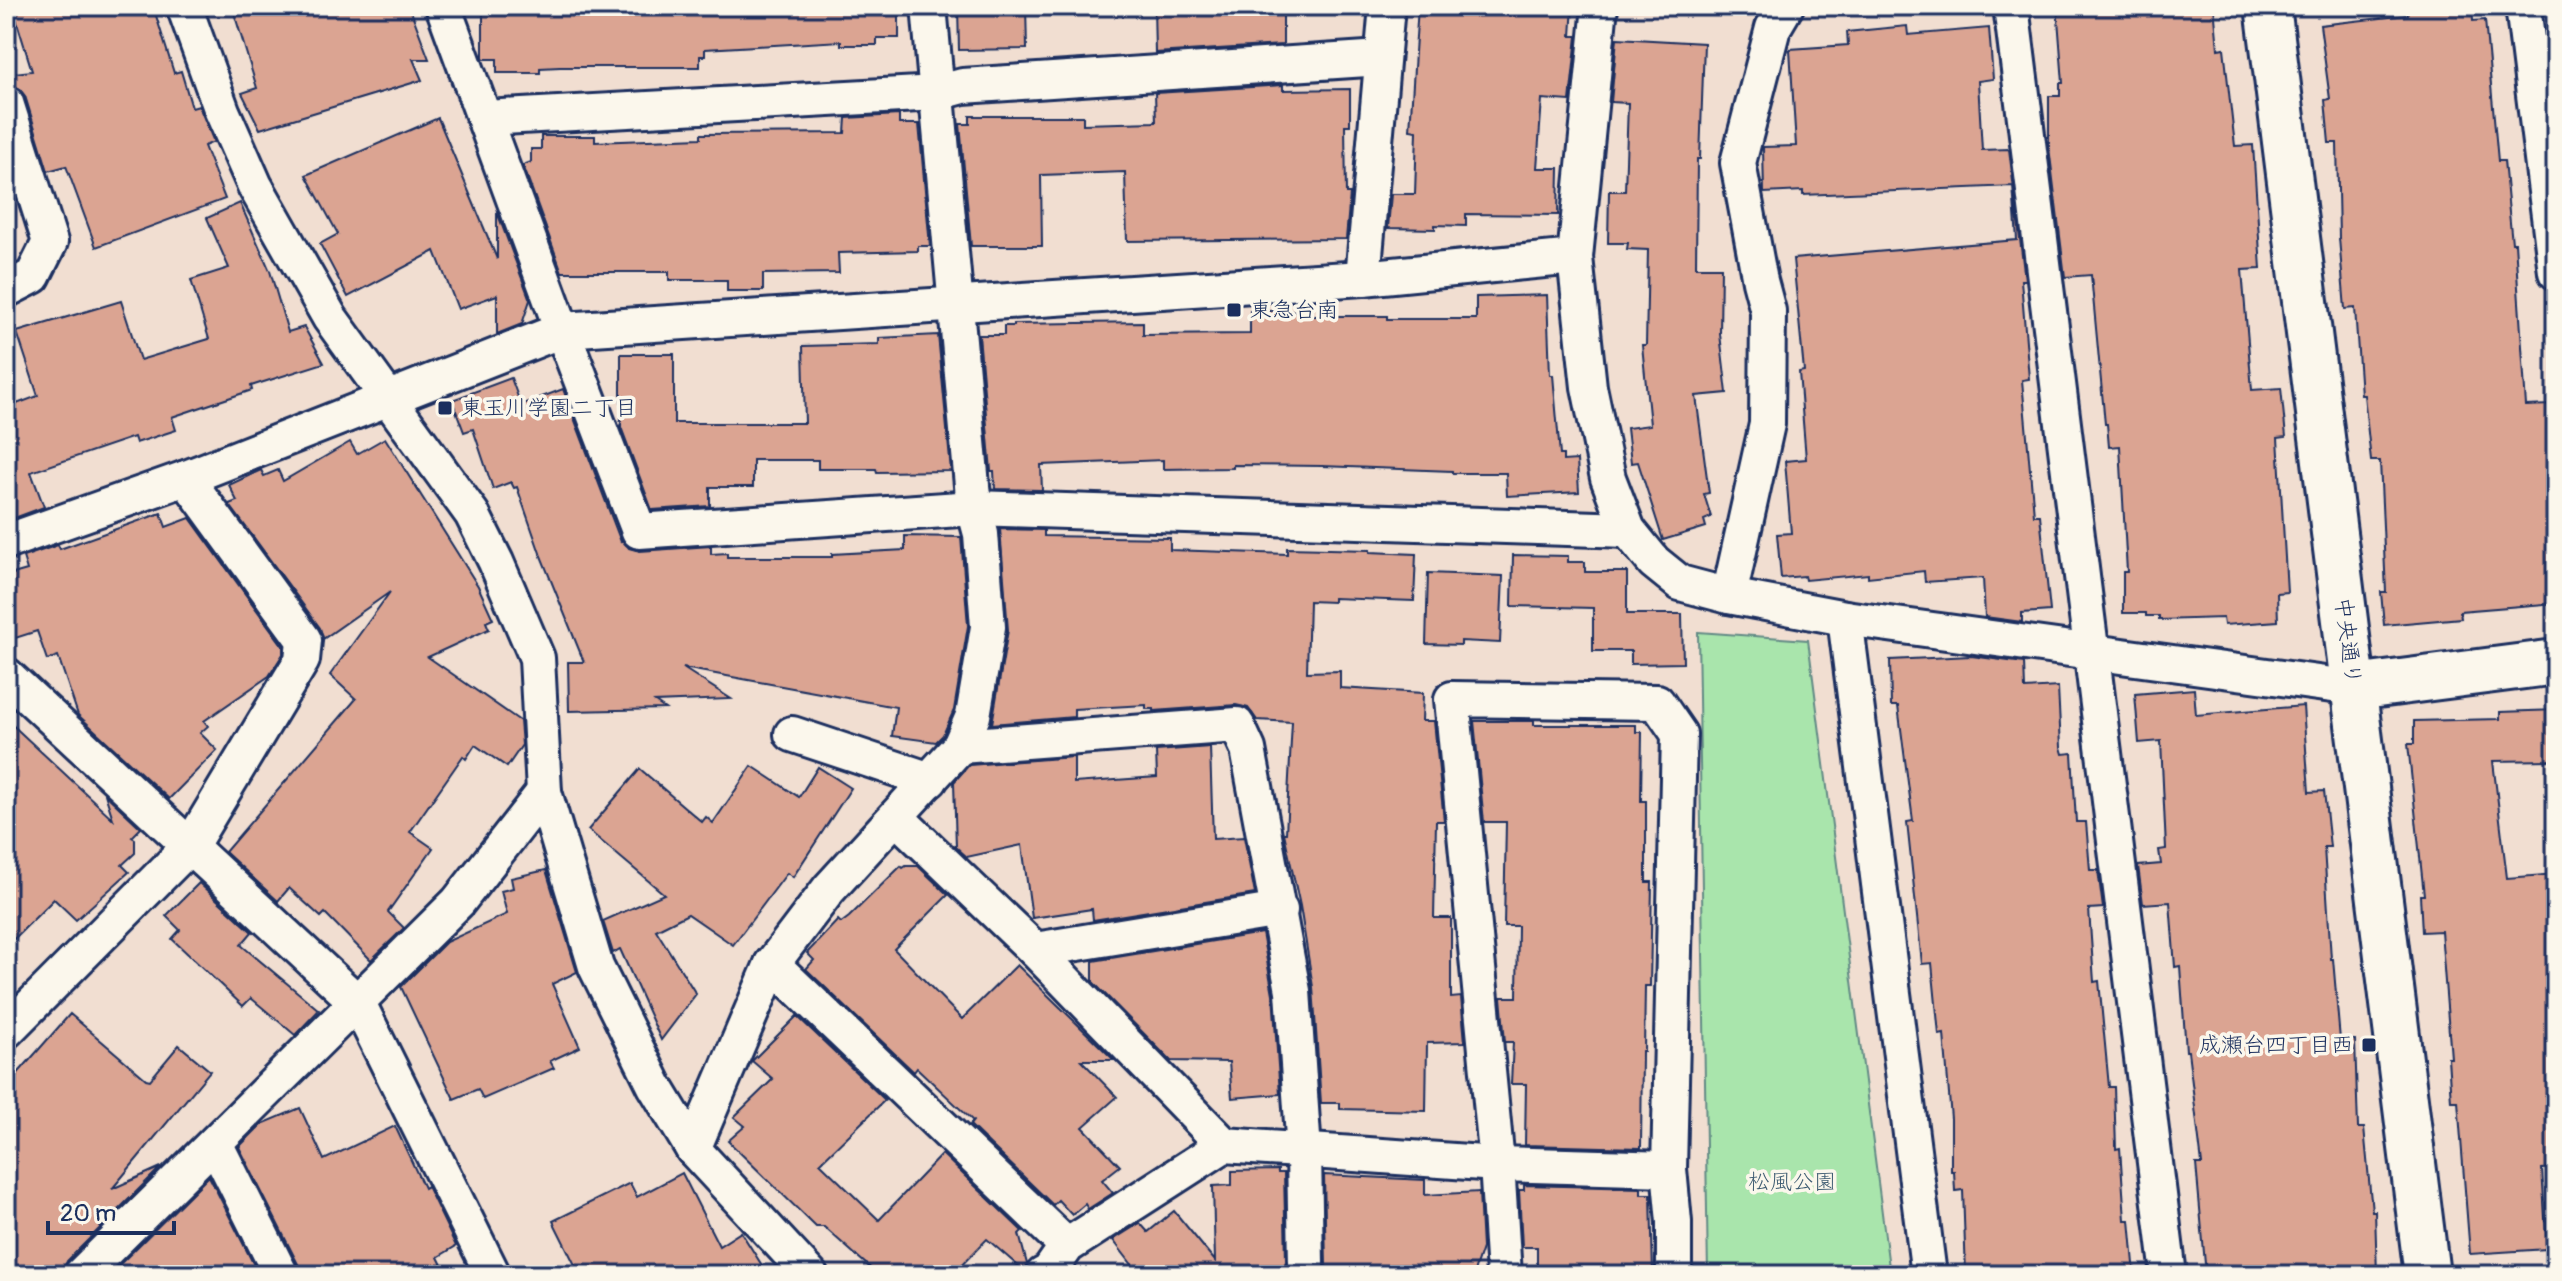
<svg xmlns="http://www.w3.org/2000/svg" width="2562" height="1281" font-family="Pangolin,'Klee One',sans-serif">
<rect width="100%" height="100%" fill="#f1ded1"/>
<filter id="ink" filterUnits="userSpaceOnUse"><feTurbulence type="fractalNoise" baseFrequency=".0125" numOctaves="2"/><feDisplacementMap in="SourceGraphic" scale="16" xChannelSelector="R" yChannelSelector="G"/><feConvolveMatrix kernelMatrix="1 2 1 2 8 2 1 2 1" color-interpolation-filters="sRGB"/></filter>
<g filter="url(#ink)">
<polygon fill="#a9e5ac" stroke="#628a85" stroke-width="2" points="1698,632 1808,640 1890,1275 1708,1275"/>
<g fill="#dba492" stroke="#1b2f5e" stroke-width="2">
<polygon points="12,6 153,6 174,73 181,71 192,108 199,106 214,142 204,146 225,199 96,247 66,166 48,171 25,96 19,88 6,84 6,74 32,71"/>
<polygon points="232,6 409,6 429,59 413,59 422,80 260,129 242,93 257,88"/>
<polygon points="725,6 725,8 899,6 899,38 877,38 877,45 841,45 841,41 705,49 705,56 700,56 700,67 560,67 540,68 540,73 497,73 497,59 484,59 483,57 483,10 560,10 560,13 657,12 657,7"/>
<polygon points="971,6 1026,6 1027,49 959,50 958,7"/>
<polygon points="1154,6 1283,6 1283,45 1155,53"/>
<polygon points="1418,6 1573,6 1571,36 1577,36 1570,101 1542,99 1537,168 1559,168 1558,215 1466,214 1466,226 1435,225 1435,229 1388,228 1391,194 1415,194 1417,131 1410,130"/>
<polygon points="2057,6 2214,6 2218,49 2224,48 2235,146 2253,145 2261,269 2242,270 2252,390 2281,388 2286,437 2278,438 2287,592 2277,593 2278,621 2224,625 2223,618 2159,620 2159,616 2146,616 2146,613 2123,613 2123,572 2127,572 2120,446 2109,447 2107,424 2105,424 2091,275 2065,277 2049,147 2049,96 2060,96 2060,83 2063,83"/>
<polygon points="2472,6 2473,21 2485,20 2498,161 2504,161 2512,243 2515,243 2526,406 2552,405 2553,440 2549,440 2555,521 2549,521 2556,603 2460,611 2461,618 2384,625 2381,592 2386,592 2380,461 2371,461 2364,395 2361,395 2355,308 2345,309 2339,238 2337,143 2329,143 2325,100 2330,99 2320,25 2408,15 2407,11"/>
<polygon points="1907,26 1908,35 1989,28 1993,79 1978,81 1982,150 2009,149 2025,280 2021,280 2029,379 2022,380 2034,515 2040,515 2050,611 2022,613 2022,622 1985,617 1983,578 1925,582 1924,571 1868,577 1868,574 1805,580 1804,576 1781,578 1777,534 1791,533 1785,461 1806,459 1799,372 1804,371 1793,259 2017,240 2013,186 1803,195 1803,191 1764,193 1763,147 1796,146 1790,49 1848,45 1847,32"/>
<polygon points="1617,38 1704,43 1700,159 1697,159 1696,267 1721,267 1720,334 1727,393 1696,396 1709,493 1704,494 1711,517 1704,520 1706,527 1663,540 1638,462 1631,463 1627,428 1650,425 1642,345 1646,345 1648,250 1627,249 1628,243 1608,243 1609,191 1625,191 1628,103 1611,102"/>
<polygon points="1283,85 1283,90 1350,89 1350,125 1345,125 1346,194 1350,194 1346,239 1127,241 1125,172 1041,175 1042,246 971,246 960,124 970,124 970,116 1083,116 1083,124 1156,122 1155,93"/>
<polygon points="899,115 899,124 919,124 930,246 918,246 918,251 838,253 839,273 763,274 763,291 727,291 727,280 669,280 669,272 562,272 523,165 531,162 531,149 541,149 541,136 595,136 595,142 701,138 701,134 845,133 846,118"/>
<polygon points="438,118 497,259 497,212 530,300 522,324 497,334 497,295 458,309 435,251 348,297 320,244 338,234 306,175"/>
<polygon points="240,203 270,271 288,332 304,327 324,363 251,386 252,390 172,417 176,430 136,443 134,437 31,472 44,507 9,520 6,510 6,408 38,396 17,332 121,301 140,360 209,339 191,280 229,268 207,218"/>
<polygon points="1547,295 1550,375 1553,375 1560,455 1563,455 1563,461 1577,460 1579,492 1507,496 1506,473 1452,473 1452,471 1322,466 1233,465 1233,468 1163,469 1163,460 1041,465 1042,490 995,489 994,471 991,471 979,335 1004,335 1004,326 1014,326 1014,324 1143,322 1143,335 1250,334 1250,311 1306,311 1306,316 1387,316 1387,319 1476,319 1476,297"/>
<polygon points="938,335 951,471 877,472 876,469 818,469 818,460 753,460 753,487 710,487 710,506 652,510 621,427 621,354 674,354 674,423 805,423 803,346 879,344 879,338"/>
<polygon points="511,378 521,405 563,389 621,542 621,538 629,548 640,551 711,546 711,554 727,553 727,557 832,557 832,554 905,550 905,536 961,537 968,626 954,710 943,735 936,742 892,736 896,707 683,668 731,699 655,702 665,709 569,711 568,662 584,662 541,556 517,487 514,488 511,482 493,489 473,429 464,432 452,400"/>
<polygon points="385,438 478,586 493,619 486,622 489,629 428,657 520,721 522,745 507,767 475,745 466,759 463,756 410,832 433,848 388,912 404,928 371,960 325,913 321,917 289,888 278,901 225,852 356,699 330,675 390,592 323,639 320,628 229,504 237,501 229,485 261,470 264,476 278,470 283,481 350,442 357,454"/>
<polygon points="161,513 166,527 190,518 283,646 283,654 269,676 204,721 208,726 200,733 217,750 169,799 78,715 58,656 47,660 37,631 6,641 6,576 27,570 23,557 58,545 60,549"/>
<polygon points="1000,529 1044,530 1044,536 1170,538 1170,550 1287,554 1287,548 1370,550 1370,552 1416,554 1414,601 1333,598 1333,602 1309,601 1307,672 1340,671 1340,688 1423,693 1422,721 1434,721 1444,821 1436,821 1434,918 1451,918 1451,998 1461,997 1465,1042 1427,1043 1426,1111 1340,1109 1340,1103 1321,1103 1313,987 1300,906 1284,833 1286,833 1292,722 1257,720 1248,708 1236,705 1154,711 1154,709 1146,709 1146,705 1074,709 1074,717 992,724 1008,630"/>
<polygon points="1513,555 1568,556 1568,562 1585,562 1585,572 1627,572 1627,614 1682,614 1683,663 1631,664 1631,651 1593,651 1593,608 1512,606"/>
<polygon points="1428,573 1503,576 1500,643 1461,641 1461,645 1426,644"/>
<polygon points="1971,656 2024,663 2025,689 2058,687 2061,747 2063,754 2072,753 2076,822 2086,822 2090,870 2098,870 2103,908 2089,909 2094,982 2099,981 2109,1087 2114,1087 2116,1149 2120,1148 2125,1220 2130,1220 2135,1275 1966,1275 1963,1190 1955,1191 1954,1171 1951,1171 1951,1119 1944,1034 1939,1035 1932,963 1922,964 1907,822 1913,821 1898,706 1891,706 1890,660"/>
<polygon points="2194,689 2196,715 2303,706 2309,792 2324,791 2330,847 2324,847 2331,959 2333,959 2340,1040 2355,1040 2358,1128 2364,1128 2372,1211 2375,1211 2377,1275 2206,1275 2196,1164 2202,1164 2188,1051 2186,1051 2180,966 2175,967 2170,902 2143,904 2138,866 2161,864 2159,850 2166,849 2161,741 2139,743 2135,694"/>
<polygon points="2556,710 2556,760 2493,761 2507,878 2556,874 2556,1168 2542,1169 2547,1249 2470,1254 2458,1101 2451,1101 2448,1058 2451,1058 2441,931 2422,932 2420,895 2424,895 2408,744 2414,744 2414,721 2500,719 2500,712"/>
<polygon points="6,719 113,819 105,794 141,828 132,837 135,839 135,853 122,865 129,872 76,920 54,899 6,947"/>
<polygon points="1474,721 1534,721 1534,725 1636,725 1636,732 1642,732 1641,801 1646,801 1646,882 1652,882 1650,986 1645,986 1644,1051 1642,1051 1641,1148 1525,1145 1526,1084 1511,1084 1513,1042 1505,1042 1501,997 1517,997 1518,926 1504,926 1506,822 1484,822"/>
<polygon points="1210,747 1213,839 1244,837 1255,894 1093,920 1092,909 1032,918 1022,845 967,857 956,847 954,782 969,765 1074,757 1074,783 1157,777 1156,751"/>
<polygon points="752,766 799,797 818,767 851,788 793,877 787,873 733,945 688,914 656,930 696,994 661,1040 620,949 613,953 603,921 664,894 588,830 640,769 702,822 706,817 713,823"/>
<polygon points="901,866 903,868 906,866 918,866 948,895 894,949 962,1019 1017,965 1114,1060 1081,1060 1117,1097 1083,1127 1120,1166 1102,1180 1113,1193 1088,1209 1085,1204 1072,1215 1058,1200 1053,1205 970,1125 973,1121 917,1068 914,1072 806,969 814,960 807,953 838,920 841,923 849,917"/>
<polygon points="546,870 577,972 552,984 580,1047 550,1061 554,1068 483,1099 478,1089 454,1099 401,987 446,942 507,914 501,891 513,888 511,878"/>
<polygon points="199,883 252,932 241,945 319,1010 295,1035 251,998 243,1006 172,939 180,930 166,916"/>
<polygon points="1262,933 1273,994 1280,1094 1232,1098 1229,1062 1171,1061 1093,982 1093,961"/>
<polygon points="70,1014 146,1079 150,1080 179,1045 210,1071 112,1189 161,1167 67,1261 62,1275 18,1275 6,1264 6,1087"/>
<polygon points="797,1016 885,1100 820,1163 879,1220 942,1154 1022,1231 1019,1234 1027,1264 1024,1271 987,1239 952,1275 875,1272 824,1227 816,1227 728,1141 745,1126 734,1117 773,1079 752,1061"/>
<polygon points="300,1108 324,1160 395,1126 424,1188 427,1186 456,1246 438,1257 447,1275 301,1275 299,1266 239,1147 262,1124"/>
<polygon points="1278,1170 1278,1173 1284,1173 1286,1261 1282,1275 1140,1275 1113,1240 1140,1223 1148,1232 1174,1211 1215,1261 1213,1186 1232,1185 1232,1171"/>
<polygon points="682,1173 719,1246 741,1232 768,1275 580,1275 553,1221 630,1183 637,1197"/>
<polygon points="1324,1175 1425,1180 1425,1195 1479,1192 1482,1248 1473,1275 1324,1275 1326,1265"/>
<polygon points="209,1176 259,1275 109,1275"/>
<polygon points="1524,1185 1641,1188 1641,1194 1651,1194 1653,1275 1537,1275 1537,1247 1522,1247 1519,1190 1524,1190"/>
</g>
<g fill="none" stroke-linecap="round" stroke-linejoin="round">
<defs>
<g id="street">
<polyline points="184,6 222,111 255,186 330,318 472,514 496,562 537,658 544,792 596,967 655,1086 693,1149 810,1275"/>
<polyline points="443,6 562,330 639,531 974,508 1628,530"/>
<polyline points="1600,6 1575,257 1589,387 1608,478 1628,530 1654,562 1680,583 1729,596 1845,618 2354,688"/>
<polyline points="2011,6 2169,1275"/>
<polyline points="2523,6 2556,272"/>
<polyline points="6,103 50,242 33,276 6,290"/>
<polyline points="485,118 937,93 963,86 1382,58"/>
<polyline points="1363,278 1387,6"/>
<polyline points="6,542 186,478 562,330 1363,278 1575,257"/>
<polyline points="1729,596 1767,424 1768,311 1760,281 1738,163 1773,28 1786,6"/>
<polyline points="1845,618 1929,1275"/>
<polyline points="6,675 358,1003 493,1275"/>
<polyline points="792,734 930,780"/>
<polyline points="960,746 1237,725 1248,749 1293,991 1304,1152 1306,1265 1302,1275"/>
<polyline points="896,817 1035,950 1224,1145"/>
<polyline points="1035,950 1280,910"/>
<polyline points="772,964 1067,1246"/>
<polyline points="6,1031 191,845 302,660 304,640 186,478"/>
<polyline points="215,1143 281,1275"/>
<polyline points="693,1149 772,964 829,889 960,746 973,716 988,627 981,534 974,508 929,6"/>
<polyline points="81,1275 458,902 544,792"/>
<polyline points="1043,1275 1049,1272 1067,1246 1224,1145 1497,1164 1669,1169"/>
<polyline points="1504,1275 1497,1164 1452,699 1657,702 1679,734 1669,1169 1674,1222 1674,1275"/>
</g>
<g id="secondary">
<polyline points="2268,6 2427,1275"/>
<polyline points="2354,688 2556,662"/>
</g>
</defs>
<use href="#street" stroke="#1b2f5e" stroke-width="40"/>
<use href="#secondary" stroke="#1b2f5e" stroke-width="50"/>
<use href="#street" stroke="#fbf7ec" stroke-width="34"/>
<use href="#secondary" stroke="#fbf7ec" stroke-width="44"/>
</g>
</g>
<g fill="#1b2f5e" stroke="#fbf7ec" stroke-width="3">
<rect x="1226" y="302" width="16" height="16" rx="4"/>
<rect x="437" y="400" width="16" height="16" rx="4"/>
<rect x="2361" y="1037" width="16" height="16" rx="4"/>
</g>
<g text-anchor="middle" dominant-baseline="central" stroke-width="7" stroke-linejoin="round" paint-order="stroke">
<g font-size="22" fill="#1b2f5e" stroke="#fbf7ec" text-anchor="start">
<text x="1250" y="310">東急台南</text>
<text x="461" y="408">東玉川学園二丁目</text>
<text x="2353" y="1045" text-anchor="end">成瀬台四丁目西</text>
</g>
<g font-size="22" fill="#1b2f5e" stroke="#fbf7ec">
<text transform="translate(2348 641) rotate(83)">中央通り</text>
</g>
<g font-size="22" fill="#3e5c72" stroke="#fbf7ec">
<text x="1792" y="1182">松風公園</text>
</g>
</g>
<rect width="2562" height="1281" fill="none" stroke="#fbf7ec" stroke-width="32"/>
<rect x="16" y="16" width="2530" height="1249" fill="none" stroke="#1b2f5e" stroke-width="3" filter="url(#ink)"/>
<path d="M48 1221v12h126v-12" fill="none" stroke="#1b2f5e" stroke-width="4"/>
<text x="60" y="1221" font-size="24" fill="#1b2f5e" stroke="#fbf7ec" stroke-width="6" paint-order="stroke">20 m</text>
</svg>
